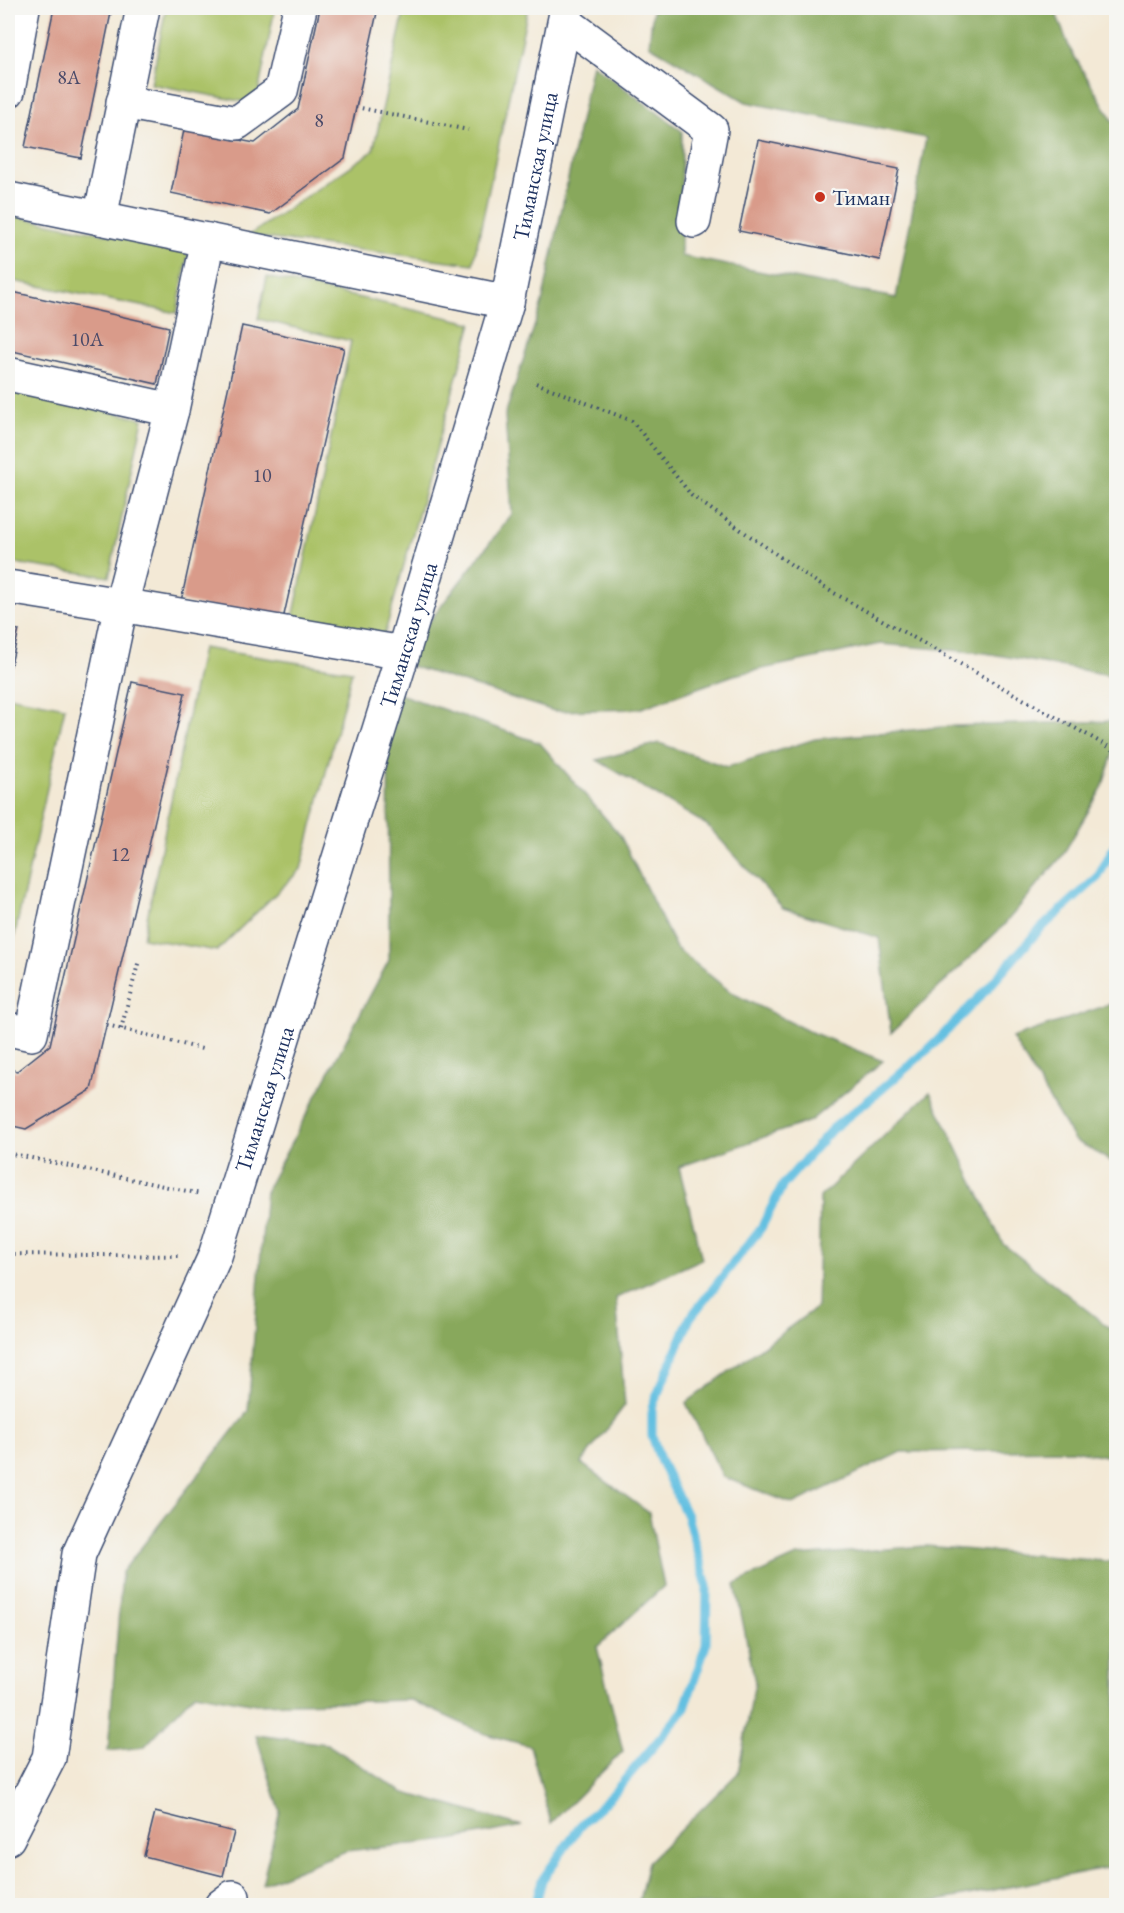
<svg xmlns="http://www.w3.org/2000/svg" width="1124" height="1913" font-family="'EB Garamond',serif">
<rect width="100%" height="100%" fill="#f6f6f2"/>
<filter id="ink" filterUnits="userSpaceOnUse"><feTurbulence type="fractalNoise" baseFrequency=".0167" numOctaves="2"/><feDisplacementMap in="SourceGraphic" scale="12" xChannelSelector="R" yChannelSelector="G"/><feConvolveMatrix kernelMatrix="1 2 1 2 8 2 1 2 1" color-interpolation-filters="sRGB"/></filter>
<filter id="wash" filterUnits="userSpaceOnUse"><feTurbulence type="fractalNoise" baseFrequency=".008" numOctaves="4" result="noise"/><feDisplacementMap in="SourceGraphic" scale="24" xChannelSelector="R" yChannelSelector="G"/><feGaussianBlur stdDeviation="1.35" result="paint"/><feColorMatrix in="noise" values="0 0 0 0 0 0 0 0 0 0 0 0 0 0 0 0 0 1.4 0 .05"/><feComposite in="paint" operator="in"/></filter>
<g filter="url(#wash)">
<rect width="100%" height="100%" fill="#f3e9d6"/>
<g fill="#abc268" stroke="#637863" stroke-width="1.5">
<polygon points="166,8 275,8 256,104 151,84"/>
<polygon points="405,8 528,8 473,264 248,236 373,151"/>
<polygon points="8,215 189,250 177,313 8,280"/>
<polygon points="267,277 472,323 383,640 292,623 351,341 258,319"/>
<polygon points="8,389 143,419 109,577 8,562"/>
<polygon points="202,648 352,671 301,869 217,951 143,938"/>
<polygon points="8,696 65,707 10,956 8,957"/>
</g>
<g fill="#88a85c" stroke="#526c5d" stroke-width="1.5">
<polygon points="653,8 1054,8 1070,49 1116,126 1116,676 985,653 880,644 734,675 639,709 554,711 398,662 512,514 505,415 542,303 592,64 682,131 681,256 896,298 926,138 746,102 649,45"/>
<polygon points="388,690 540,743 620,835 676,948 732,993 806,1030 883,1061 810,1121 679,1167 702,1259 616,1298 625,1405 581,1463 649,1513 664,1586 597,1647 623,1751 551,1823 530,1746 485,1734 411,1700 256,1704 195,1693 144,1747 108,1751 122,1572 248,1411 266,1190 389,960"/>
<polygon points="1116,721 1116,744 1102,788 1062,856 1003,926 891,1033 879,938 783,908 707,825 597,760 659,743 727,767 815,739 953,726"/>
<polygon points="1116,1002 1116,1164 1074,1140 1012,1038"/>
<polygon points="930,1092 1003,1244 1116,1333 1116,1458 1074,1450 901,1452 793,1504 723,1477 686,1403 817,1307 820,1197"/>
<polygon points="926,1546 1116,1562 1116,1866 917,1905 638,1905 648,1862 738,1773 755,1682 735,1584 797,1556"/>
<polygon points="256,1735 327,1744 402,1792 522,1826 450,1840 346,1851 262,1884 280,1811"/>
</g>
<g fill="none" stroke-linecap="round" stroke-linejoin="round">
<polyline stroke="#63c0e1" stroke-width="9" points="535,1906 542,1880 580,1826 613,1794 684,1710 706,1645 707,1586 687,1516 661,1462 652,1436 652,1407 690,1318 761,1228 783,1185 832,1129 875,1095 935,1043 989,987 1038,931 1098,877 1116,843"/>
</g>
<g id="blocks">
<g fill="#d99b8a">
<polygon points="54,8 112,8 81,158 25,147"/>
<polygon points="320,8 378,8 345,158 270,214 171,193 184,130 255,143 298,109"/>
<polygon points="758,140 899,169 880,260 739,231"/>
<polygon points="8,291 169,327 157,384 8,350"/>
<polygon points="242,326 344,348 282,624 181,601"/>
<polygon points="8,628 19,630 8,677"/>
<polygon points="132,682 185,693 91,1090 26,1129 8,1125 8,1069 17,1071 50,1045"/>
<polygon points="155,1812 234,1832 223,1876 144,1856"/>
</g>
</g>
</g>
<g filter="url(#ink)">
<use href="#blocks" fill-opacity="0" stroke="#3b4b70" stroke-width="1.5"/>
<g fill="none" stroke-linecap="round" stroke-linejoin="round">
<defs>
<g id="minor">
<polyline points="565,22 711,130 694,221"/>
<polyline points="8,91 23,8"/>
<polyline points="123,102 237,123 281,91 300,8"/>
<polyline points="8,199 507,302"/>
<polyline points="100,218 143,8"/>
<polyline points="8,374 172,410"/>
<polyline points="8,587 121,605 172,410 208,240"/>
<polyline points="8,1029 31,1034 121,605 403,653"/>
<path id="s1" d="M8,1838L49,1758L79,1554L215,1256L403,653L507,302L567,8"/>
<polyline points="221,1906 233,1897"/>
</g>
</defs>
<use href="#minor" stroke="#3b4b70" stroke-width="36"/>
<g stroke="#3b4b70" stroke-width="4" stroke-dasharray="1.5 4.5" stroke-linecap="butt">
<polyline points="356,107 468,130"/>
<polyline points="536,383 632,421 692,496 825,588 1116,751"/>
<polyline points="107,1025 202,1049"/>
<polyline points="121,1029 139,960"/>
<polyline points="8,1153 201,1194"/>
<polyline points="8,1254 181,1256"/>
</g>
<use href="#minor" stroke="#fff" stroke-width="33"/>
</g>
</g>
<circle fill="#c8321e" stroke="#f6f6f2" stroke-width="2" cx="820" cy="197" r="6"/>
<g text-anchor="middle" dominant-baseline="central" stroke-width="4.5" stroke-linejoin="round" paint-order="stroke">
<g font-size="20" fill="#4a4a69">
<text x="69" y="77">8А</text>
<text x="319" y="120">8</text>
<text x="87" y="339">10А</text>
<text x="262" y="475">10</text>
<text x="120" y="854">12</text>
</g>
<g font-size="22" fill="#1b2f5e" stroke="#f6f6f2">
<text stroke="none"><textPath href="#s1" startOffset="1760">Тиманская улица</textPath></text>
<text stroke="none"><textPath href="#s1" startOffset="1274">Тиманская улица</textPath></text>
<text stroke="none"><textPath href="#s1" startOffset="788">Тиманская улица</textPath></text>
</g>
<g font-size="22" fill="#1b2f5e" stroke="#f6f6f2" text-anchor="start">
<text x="832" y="197">Тиман</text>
</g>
</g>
<rect width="1124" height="1913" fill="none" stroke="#f6f6f2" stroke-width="30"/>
</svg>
